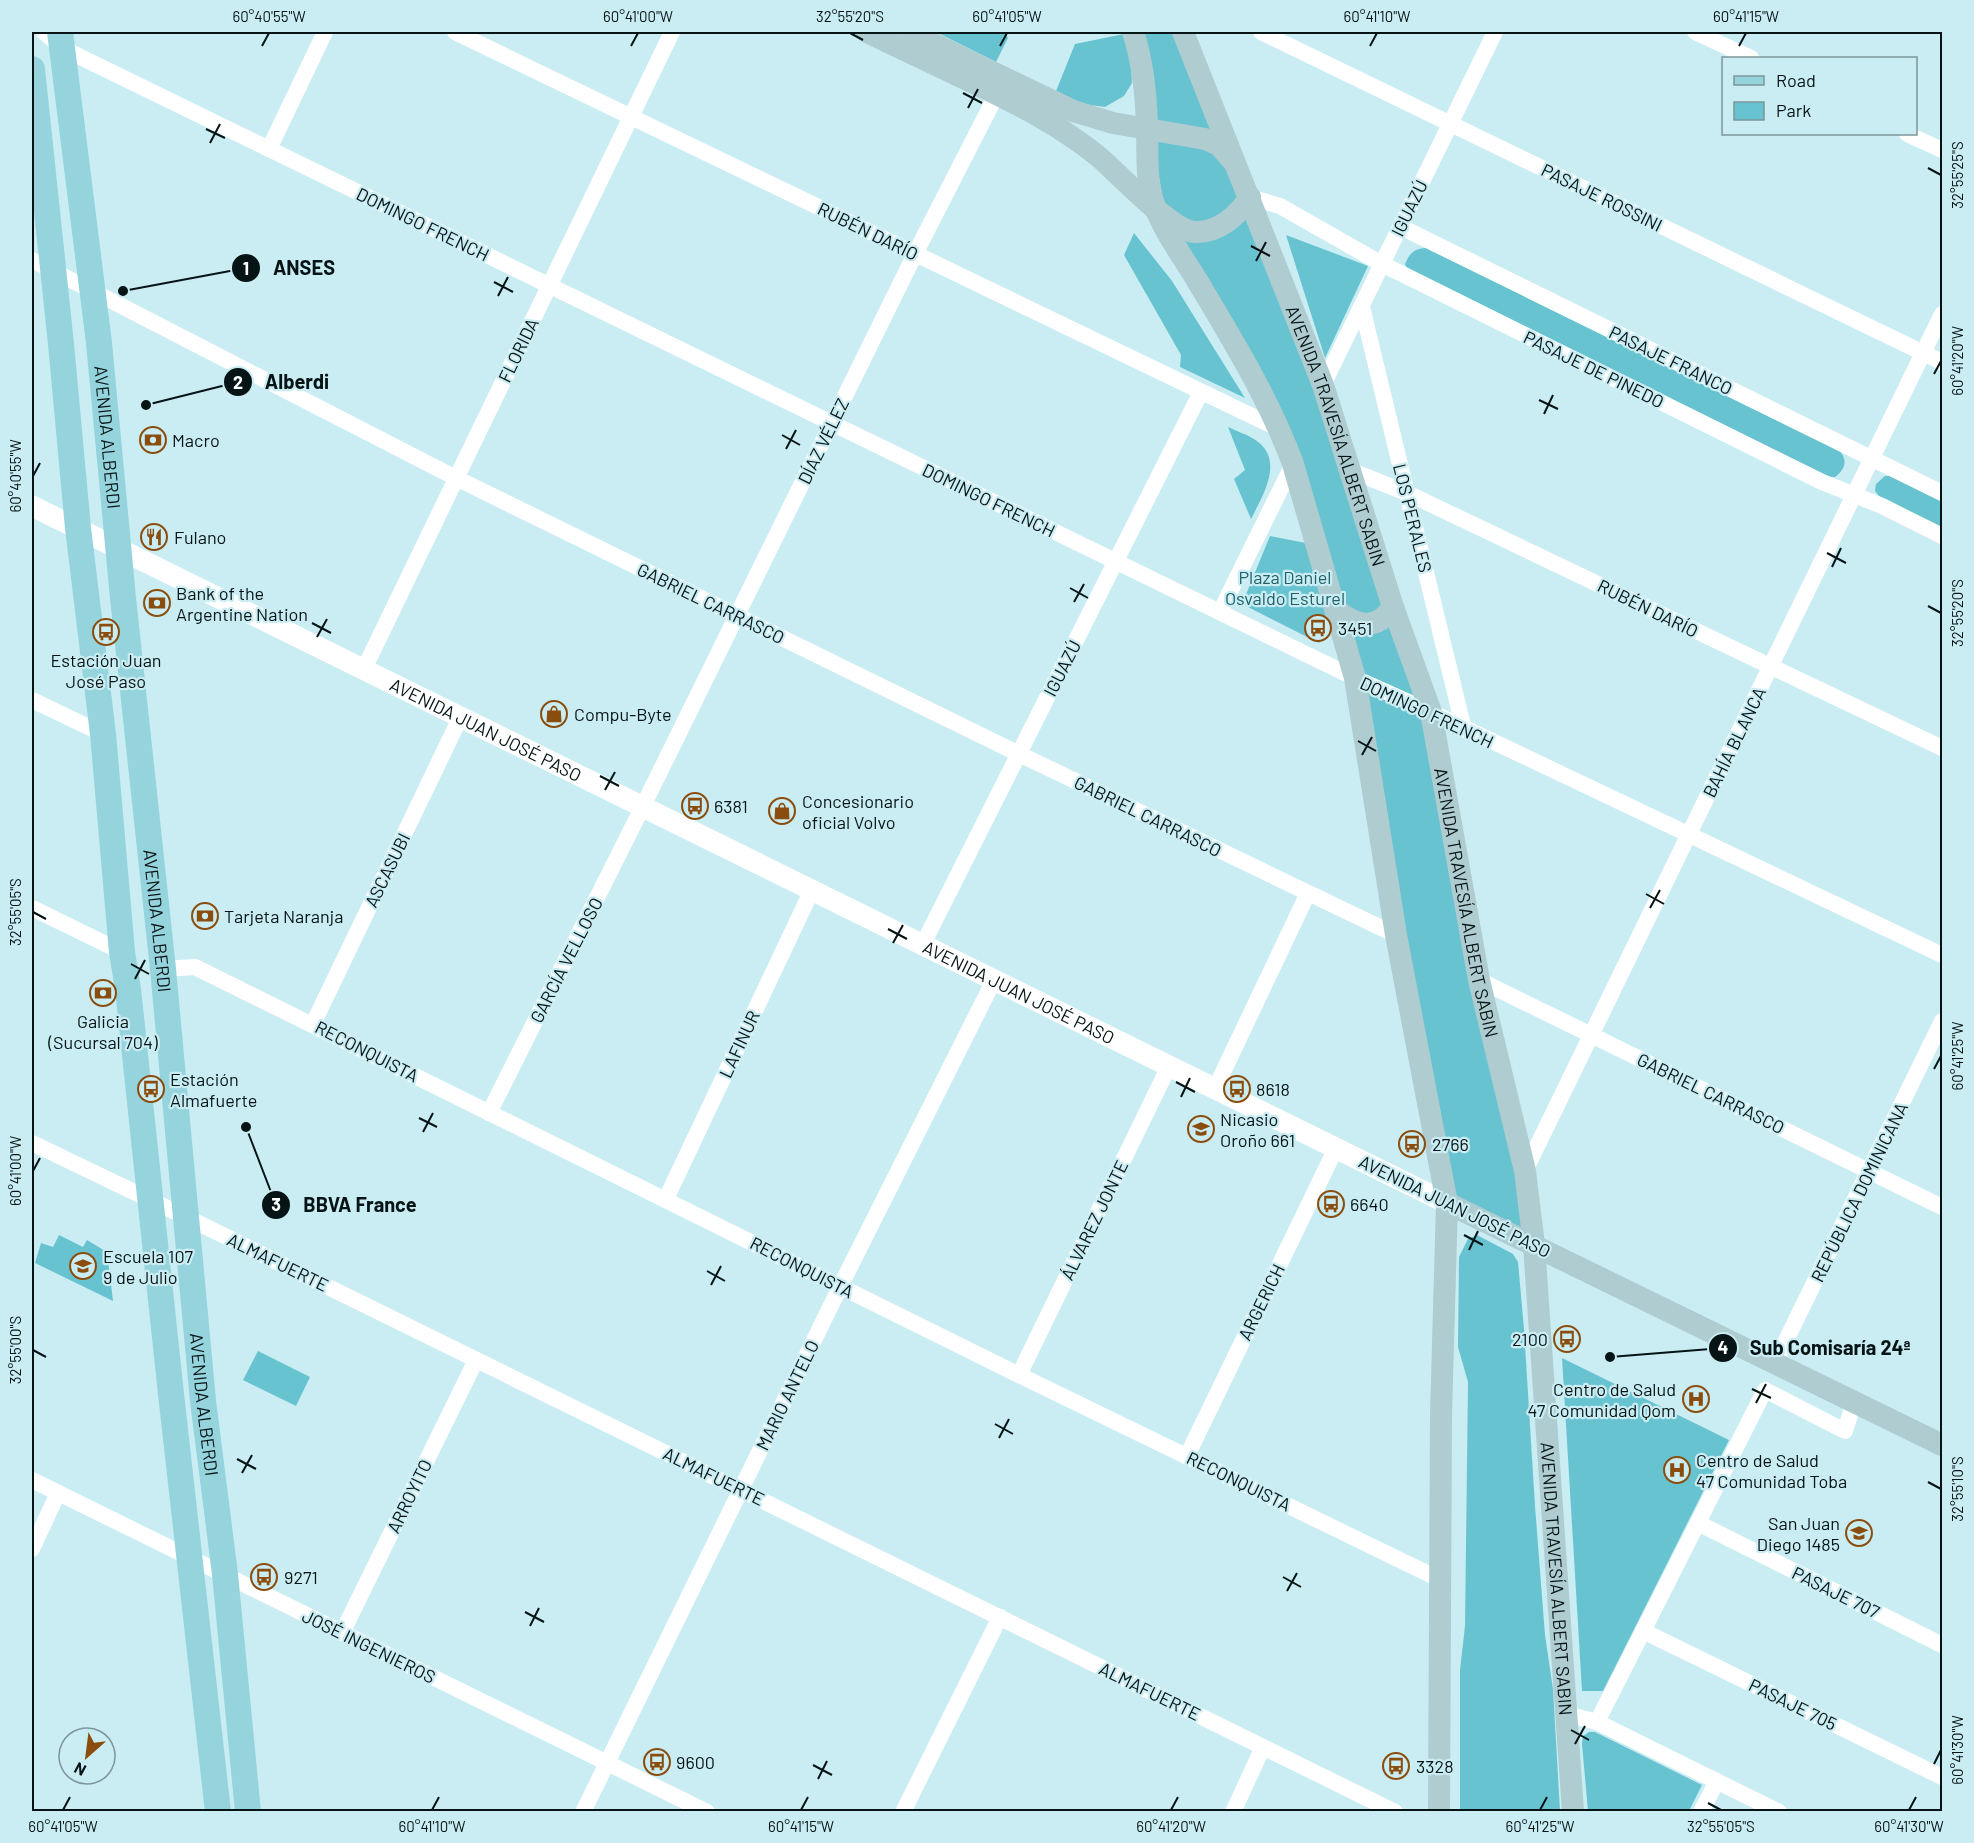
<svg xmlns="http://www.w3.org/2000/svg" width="1974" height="1843" font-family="Barlow,sans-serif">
<rect width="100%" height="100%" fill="#caedf3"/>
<g fill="#68c3d1">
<polygon points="939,32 1005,32 1008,38 996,62 938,33"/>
<polygon points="1133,32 1183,32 1431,712 1534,1245 1447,1203 1355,678 1293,464 1170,239"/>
<polygon points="1124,34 1131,67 1132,83 1124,96 1105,107 1083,104 1056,91 1075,44"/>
<polygon points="1134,233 1172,281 1245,398 1180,367 1181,355 1124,255"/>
<polygon points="1286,235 1368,266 1325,358"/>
<path d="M1426,248L1838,449C1848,459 1846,469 1835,477H1826L1408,271L1405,264C1410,253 1413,249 1426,248Z"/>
<path d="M1228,427C1236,431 1246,434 1254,439C1286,459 1263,495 1251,519L1234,479L1245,470Z"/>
<polygon points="1885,476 1891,476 1942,500 1942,528 1880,497 1875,491 1876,484"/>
<polygon points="1270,536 1306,543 1331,625 1319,643 1242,604"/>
<polygon points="59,1235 83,1247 87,1240 107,1252 113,1301 35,1263 41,1243 53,1247"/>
<polygon points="1477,1235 1513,1254 1518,1262 1524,1329 1535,1506 1545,1635 1553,1689 1560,1811 1460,1811 1460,1670 1465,1626 1468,1382 1458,1347 1459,1257 1468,1239"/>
<polygon points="258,1351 310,1377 296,1406 243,1380"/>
<polygon points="1562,1358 1729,1440 1603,1691 1582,1691"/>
<polygon points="1589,1732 1595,1732 1702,1785 1689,1811 1588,1811 1582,1744 1583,1736"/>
</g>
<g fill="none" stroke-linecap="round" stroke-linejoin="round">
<g stroke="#fff" stroke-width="16">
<polyline points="44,32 62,48 1355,678 1431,712 1942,955"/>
<polyline points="455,32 1281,430"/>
<polyline points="1261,32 1942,362"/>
<polyline points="1695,32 1751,58"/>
<polyline points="1907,134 1942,150"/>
<polyline points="269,149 325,32"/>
<polyline points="1250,197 1280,206 1382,264 1822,482 1882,506 1942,536"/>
<polyline points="1401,227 1942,493"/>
<polyline points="32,260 456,478 1019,754 1396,935"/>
<polyline points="1362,307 1464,730"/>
<polyline points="1323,385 1495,32"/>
<polyline points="1352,471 1407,493 1942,748"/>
<polyline points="1220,612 1293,464"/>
<polyline points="364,669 672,32"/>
<polyline points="32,700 103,734"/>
<polyline points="32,908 122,952"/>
<polyline points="923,944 1201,392"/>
<polyline points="163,969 195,967 1019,1375 1439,1579"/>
<polyline points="1479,980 1942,1207"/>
<polyline points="313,1024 461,716"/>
<polyline points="1215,1089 1308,893"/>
<polyline points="489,1113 643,806 915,254 1002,84"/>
<polyline points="32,1143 186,1217 1395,1812"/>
<polyline points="1525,1171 1942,314"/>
<polyline points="666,1199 812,890"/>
<polyline points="1775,1363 1942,1021"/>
<polyline points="1019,1375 1169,1066"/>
<polyline points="1187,1456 1336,1148"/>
<polyline points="32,1480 707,1812"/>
<polyline points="1698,1523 1942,1645"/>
<polyline points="32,1549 58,1493"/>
<polyline points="1643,1631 1942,1777"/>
<polyline points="342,1633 476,1360"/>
<polyline points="1567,1714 1597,1722 1779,1812"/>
<polyline points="1597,1722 1765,1390 1845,1431 1854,1402"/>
<polyline points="583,1812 840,1287 994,980"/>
<polyline points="903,1812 1000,1617"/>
<polyline points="1233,1812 1263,1747"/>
<polyline points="1701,1812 1717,1781"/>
</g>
<path stroke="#fff" stroke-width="21" id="s1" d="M32,506L1447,1203"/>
<g stroke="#afccd1" stroke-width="22">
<path d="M867,32C903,49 938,66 974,83C1018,104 1061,126 1099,157C1119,174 1171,231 1195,232C1219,233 1238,215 1250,197"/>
<polyline points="909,32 1073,111 1113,123 1205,139 1219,145 1233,161"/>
<path d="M1133,32C1143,62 1146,93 1147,126C1148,153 1145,181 1155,207C1166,235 1183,257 1198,282C1233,341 1269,399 1293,464L1355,678L1396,935L1447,1203L1441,1414L1439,1812"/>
<path id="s2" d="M1183,32L1323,385L1393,607L1431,712L1479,980L1525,1171L1534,1245L1573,1812"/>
<path d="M1335,609C1356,626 1376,632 1393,607"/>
<polyline points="1447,1203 1942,1445"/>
</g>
<g stroke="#96d4dd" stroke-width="26">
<path id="s3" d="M60,32L99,343L123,598L163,969L203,1401L225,1574L248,1812"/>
<polyline points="32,69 61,344 78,528 103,734 122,952 128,989 171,1394 218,1812"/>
</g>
</g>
<path fill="none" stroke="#071416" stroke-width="2" d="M850,33L863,40M262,46L269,33M631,46L638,33M1000,46L1007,33M1370,46L1377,33M1739,46L1746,33M963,93L982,103M968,108L978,89M206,129L225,138M210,143L220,124M1928,168L1941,175M1251,246L1270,256M1256,261L1266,242M494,282L513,292M498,296L508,277M1934,374L1941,361M1539,400L1558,409M1544,414L1553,395M782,435L800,445M786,449L796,430M33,476L40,463M1827,553L1846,563M1832,567L1841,548M1070,588L1088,598M1074,602L1084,584M1928,606L1941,613M312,623L331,633M317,637L327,619M1358,741L1376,751M1362,755L1372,737M600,776L619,786M605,790L615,772M1646,894L1664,904M1650,908L1660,890M33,912L46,919M888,929L907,939M893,943L903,925M131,964L149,974M135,979L145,960M1934,1069L1941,1056M1176,1082L1195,1092M1181,1097L1190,1078M419,1118L437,1127M423,1132L433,1113M33,1171L40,1158M1464,1235L1483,1245M1469,1250L1478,1231M707,1271L725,1281M711,1285L721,1266M33,1350L46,1357M1752,1389L1771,1398M1756,1403L1766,1384M995,1424L1013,1434M999,1438L1009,1419M237,1459L256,1469M242,1473L252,1455M1928,1482L1941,1489M1283,1577L1301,1587M1287,1591L1297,1573M525,1612L544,1622M530,1626L539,1608M1571,1730L1589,1740M1575,1744L1585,1726M1934,1764L1941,1750M813,1765L832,1775M818,1779L827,1761M1708,1803L1721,1810M63,1810L70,1797M432,1810L439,1797M801,1810L808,1797M1171,1810L1178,1797M1540,1810L1547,1797M1909,1810L1916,1797"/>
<defs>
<symbol id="bank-ring" viewBox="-11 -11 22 22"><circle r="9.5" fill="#caedf3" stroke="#8a4d0e" stroke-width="1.5"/><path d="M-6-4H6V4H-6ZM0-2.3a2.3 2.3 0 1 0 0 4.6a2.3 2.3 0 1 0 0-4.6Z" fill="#8a4d0e"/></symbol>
<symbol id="restaurant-ring" viewBox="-11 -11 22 22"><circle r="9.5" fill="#caedf3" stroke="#8a4d0e" stroke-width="1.5"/><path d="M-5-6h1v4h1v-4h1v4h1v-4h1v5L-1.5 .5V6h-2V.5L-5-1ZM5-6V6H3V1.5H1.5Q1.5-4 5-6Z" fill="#8a4d0e"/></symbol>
<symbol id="bus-ring" viewBox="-11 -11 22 22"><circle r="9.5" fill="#caedf3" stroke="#8a4d0e" stroke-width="1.5"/><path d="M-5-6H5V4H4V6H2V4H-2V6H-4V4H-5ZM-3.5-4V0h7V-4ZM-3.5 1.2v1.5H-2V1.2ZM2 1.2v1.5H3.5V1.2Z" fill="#8a4d0e"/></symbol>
<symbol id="shop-ring" viewBox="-11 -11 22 22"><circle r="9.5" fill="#caedf3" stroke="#8a4d0e" stroke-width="1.5"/><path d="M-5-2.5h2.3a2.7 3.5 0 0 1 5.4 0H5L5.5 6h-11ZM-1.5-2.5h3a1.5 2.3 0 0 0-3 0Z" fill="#8a4d0e"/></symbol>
<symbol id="school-ring" viewBox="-11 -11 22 22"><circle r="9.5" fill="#caedf3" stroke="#8a4d0e" stroke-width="1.5"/><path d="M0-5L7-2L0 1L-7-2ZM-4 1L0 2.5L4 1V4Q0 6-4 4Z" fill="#8a4d0e"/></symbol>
<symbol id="hospital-ring" viewBox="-11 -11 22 22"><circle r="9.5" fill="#caedf3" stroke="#8a4d0e" stroke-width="1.5"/><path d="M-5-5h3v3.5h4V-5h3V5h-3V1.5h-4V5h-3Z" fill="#8a4d0e"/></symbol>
</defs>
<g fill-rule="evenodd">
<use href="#bank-ring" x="138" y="425" width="30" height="30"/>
<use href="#restaurant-ring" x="139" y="522" width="30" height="30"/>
<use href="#bank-ring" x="142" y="588" width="30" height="30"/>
<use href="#bus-ring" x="1303" y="613" width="30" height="30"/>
<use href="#bus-ring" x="91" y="617" width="30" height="30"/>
<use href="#shop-ring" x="539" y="699" width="30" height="30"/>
<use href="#bus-ring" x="680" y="791" width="30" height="30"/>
<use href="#shop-ring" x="767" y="796" width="30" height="30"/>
<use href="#bank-ring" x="190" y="901" width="30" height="30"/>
<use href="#bank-ring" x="88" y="978" width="30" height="30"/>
<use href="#bus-ring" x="136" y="1074" width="30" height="30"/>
<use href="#bus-ring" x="1222" y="1074" width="30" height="30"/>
<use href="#school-ring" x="1186" y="1114" width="30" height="30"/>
<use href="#bus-ring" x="1397" y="1129" width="30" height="30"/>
<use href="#bus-ring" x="1316" y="1189" width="30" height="30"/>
<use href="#school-ring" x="68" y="1251" width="30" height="30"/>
<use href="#bus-ring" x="1552" y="1324" width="30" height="30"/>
<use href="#hospital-ring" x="1681" y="1384" width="30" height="30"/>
<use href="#hospital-ring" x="1662" y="1455" width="30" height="30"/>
<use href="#school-ring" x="1844" y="1518" width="30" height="30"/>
<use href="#bus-ring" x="249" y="1562" width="30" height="30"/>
<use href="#bus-ring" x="642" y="1747" width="30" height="30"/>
<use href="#bus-ring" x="1381" y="1751" width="30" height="30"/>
</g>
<g text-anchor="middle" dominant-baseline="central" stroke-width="4.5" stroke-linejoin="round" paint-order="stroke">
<g font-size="18" fill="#071416" stroke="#caedf3">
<text transform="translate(1602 197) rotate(26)">PASAJE ROSSINI</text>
<text transform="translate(1409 208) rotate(-64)">IGUAZÚ</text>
<text transform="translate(423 224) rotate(26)">DOMINGO FRENCH</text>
<text transform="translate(868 231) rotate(26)">RUBÉN DARÍO</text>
<text transform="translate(518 350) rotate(-64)">FLORIDA</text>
<text transform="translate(1671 360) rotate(26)">PASAJE FRANCO</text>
<text transform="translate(1594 369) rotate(26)">PASAJE DE PINEDO</text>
<text stroke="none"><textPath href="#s2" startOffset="432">AVENIDA TRAVESÍA ALBERT SABIN</textPath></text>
<text stroke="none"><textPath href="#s3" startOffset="408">AVENIDA ALBERDI</textPath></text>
<text transform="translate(823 441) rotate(-64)">DÍAZ VÉLEZ</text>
<text transform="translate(989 500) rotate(26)">DOMINGO FRENCH</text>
<text transform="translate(1413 518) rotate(76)">LOS PERALES</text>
<text transform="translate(711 603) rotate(26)">GABRIEL CARRASCO</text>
<text transform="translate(1648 608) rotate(26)">RUBÉN DARÍO</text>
<text transform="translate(1062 668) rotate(-63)">IGUAZÚ</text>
<text transform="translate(1427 712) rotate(25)">DOMINGO FRENCH</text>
<text stroke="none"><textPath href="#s1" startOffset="506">AVENIDA JUAN JOSÉ PASO</textPath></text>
<text transform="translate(1734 742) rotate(-64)">BAHÍA BLANCA</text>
<text transform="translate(1148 816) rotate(26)">GABRIEL CARRASCO</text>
<text transform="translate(387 870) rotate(-64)">ASCASUBI</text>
<text stroke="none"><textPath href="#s2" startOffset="918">AVENIDA TRAVESÍA ALBERT SABIN</textPath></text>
<text stroke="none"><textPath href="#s3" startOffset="894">AVENIDA ALBERDI</textPath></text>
<text transform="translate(566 960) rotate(-63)">GARCÍA VELLOSO</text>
<text stroke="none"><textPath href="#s1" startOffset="1100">AVENIDA JUAN JOSÉ PASO</textPath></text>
<text transform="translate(739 1044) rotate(-65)">LAFINUR</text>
<text transform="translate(367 1051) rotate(27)">RECONQUISTA</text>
<text transform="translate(1711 1093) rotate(26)">GABRIEL CARRASCO</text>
<text transform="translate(1859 1192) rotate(-64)">REPÚBLICA DOMINICANA</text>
<text transform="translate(1455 1206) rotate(26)">AVENIDA JUAN JOSÉ PASO</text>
<text transform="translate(1094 1220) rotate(-64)">ÁLVAREZ JONTE</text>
<text transform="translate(278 1262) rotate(26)">ALMAFUERTE</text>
<text transform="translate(802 1267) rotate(27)">RECONQUISTA</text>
<text transform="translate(1261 1302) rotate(-64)">ARGERICH</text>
<text transform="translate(787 1395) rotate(-64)">MARIO ANTELO</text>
<text stroke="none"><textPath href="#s3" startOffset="1380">AVENIDA ALBERDI</textPath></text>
<text transform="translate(714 1476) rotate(26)">ALMAFUERTE</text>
<text transform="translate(1239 1481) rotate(26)">RECONQUISTA</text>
<text transform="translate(409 1496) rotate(-64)">ARROYITO</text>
<text stroke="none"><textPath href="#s2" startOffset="1602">AVENIDA TRAVESÍA ALBERT SABIN</textPath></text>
<text transform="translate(1836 1592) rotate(26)">PASAJE 707</text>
<text transform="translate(369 1646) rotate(26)">JOSÉ INGENIEROS</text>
<text transform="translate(1150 1691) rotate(26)">ALMAFUERTE</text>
<text transform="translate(1793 1704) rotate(26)">PASAJE 705</text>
</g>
<g font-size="18" fill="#071416" stroke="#caedf3" text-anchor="start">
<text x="172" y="440">Macro</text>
<text x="174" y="537">Fulano</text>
<text x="176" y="593">Bank of the<tspan x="176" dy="21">Argentine Nation</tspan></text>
<text x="1338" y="628">3451</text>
<text x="106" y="660" text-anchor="middle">Estación Juan<tspan x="106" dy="21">José Paso</tspan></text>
<text x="574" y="714">Compu-Byte</text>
<text x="802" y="801">Concesionario<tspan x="802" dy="21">oficial Volvo</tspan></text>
<text x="714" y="806">6381</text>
<text x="224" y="916">Tarjeta Naranja</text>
<text x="103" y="1021" text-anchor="middle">Galicia<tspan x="103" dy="21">(Sucursal 704)</tspan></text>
<text x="170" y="1079">Estación<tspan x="170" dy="21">Almafuerte</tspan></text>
<text x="1256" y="1089">8618</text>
<text x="1220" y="1119">Nicasio<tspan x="1220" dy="21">Oroño 661</tspan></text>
<text x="1432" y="1144">2766</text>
<text x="1350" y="1204">6640</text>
<text x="103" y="1256">Escuela 107<tspan x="103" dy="21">9 de Julio</tspan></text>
<text x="1548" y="1339" text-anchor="end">2100</text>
<text x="1676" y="1389" text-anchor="end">Centro de Salud<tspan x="1676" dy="21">47 Comunidad Qom</tspan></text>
<text x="1696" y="1460">Centro de Salud<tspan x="1696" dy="21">47 Comunidad Toba</tspan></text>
<text x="1840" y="1523" text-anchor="end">San Juan<tspan x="1840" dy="21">Diego 1485</tspan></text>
<text x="284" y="1577">9271</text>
<text x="676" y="1762">9600</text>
<text x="1416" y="1766">3328</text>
</g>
<g font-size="18" fill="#22606a" stroke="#caedf3">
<text x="1285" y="577">Plaza Daniel<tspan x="1285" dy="21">Osvaldo Esturel</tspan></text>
</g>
</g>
<path fill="none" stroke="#071416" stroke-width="2" d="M123 291L246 268M146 405L238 382M246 1127L276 1205M1610 1357L1723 1348"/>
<g fill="#071416" stroke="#caedf3" stroke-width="2">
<circle cx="123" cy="291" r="6"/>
<circle cx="146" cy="405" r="6"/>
<circle cx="246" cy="1127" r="6"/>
<circle cx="1610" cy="1357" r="6"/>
<circle cx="246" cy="268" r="15"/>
<circle cx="238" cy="382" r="15"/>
<circle cx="276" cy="1205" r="15"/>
<circle cx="1723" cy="1348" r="15"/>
</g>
<g font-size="18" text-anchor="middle" font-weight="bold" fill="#fff">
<text x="246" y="275">1</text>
<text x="238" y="389">2</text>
<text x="276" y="1211">3</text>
<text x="1723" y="1354">4</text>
</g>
<g font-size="20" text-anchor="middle" font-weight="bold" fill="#071416" stroke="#caedf3" stroke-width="4.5" stroke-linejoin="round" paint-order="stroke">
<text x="304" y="275">ANSES</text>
<text x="297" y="389">Alberdi</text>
<text x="360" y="1212">BBVA France</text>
<text x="1830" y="1355">Sub Comisaría 24ª</text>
</g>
<rect width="1974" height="1843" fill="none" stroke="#caedf3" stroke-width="66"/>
<rect x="1722" y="57" width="195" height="78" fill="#caedf3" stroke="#7c969b" stroke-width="1.5"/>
<rect x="1734" y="76" width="30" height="9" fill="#96d4dd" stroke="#7c969b" stroke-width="1.5"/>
<text x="1776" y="87" font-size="18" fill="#071416">Road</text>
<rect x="1734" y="102" width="30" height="18" fill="#68c3d1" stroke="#7c969b" stroke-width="1.5"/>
<text x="1776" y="117" font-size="18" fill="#071416">Park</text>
<g transform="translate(87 1756) rotate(208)"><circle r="28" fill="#caedf3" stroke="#7c969b" stroke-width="1.5"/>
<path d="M0-4.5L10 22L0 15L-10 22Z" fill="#8a4d0e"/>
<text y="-9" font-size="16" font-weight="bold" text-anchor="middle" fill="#071416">N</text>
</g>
<rect x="33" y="33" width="1908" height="1777" fill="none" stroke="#071416" stroke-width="2"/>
<g font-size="15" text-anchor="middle" fill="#071416">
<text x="269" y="22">60°40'55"W</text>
<text x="638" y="22">60°41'00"W</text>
<text x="850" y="22">32°55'20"S</text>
<text x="1007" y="22">60°41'05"W</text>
<text x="1377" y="22">60°41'10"W</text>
<text x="1746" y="22">60°41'15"W</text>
<text transform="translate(1958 175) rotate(-90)" y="5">32°55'25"S</text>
<text transform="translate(1958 361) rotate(-90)" y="5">60°41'20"W</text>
<text transform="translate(16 476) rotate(-90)" y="5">60°40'55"W</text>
<text transform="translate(1958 613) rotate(-90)" y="5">32°55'20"S</text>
<text transform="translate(16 912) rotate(-90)" y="5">32°55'05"S</text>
<text transform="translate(1958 1056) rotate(-90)" y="5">60°41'25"W</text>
<text transform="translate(16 1171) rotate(-90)" y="5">60°41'00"W</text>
<text transform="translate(16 1350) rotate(-90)" y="5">32°55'00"S</text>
<text transform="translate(1958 1489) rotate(-90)" y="5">32°55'10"S</text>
<text transform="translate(1958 1750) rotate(-90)" y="5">60°41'30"W</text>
<text x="63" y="1832">60°41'05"W</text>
<text x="432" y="1832">60°41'10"W</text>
<text x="801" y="1832">60°41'15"W</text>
<text x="1171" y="1832">60°41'20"W</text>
<text x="1540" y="1832">60°41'25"W</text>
<text x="1721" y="1832">32°55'05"S</text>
<text x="1909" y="1832">60°41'30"W</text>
</g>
</svg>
